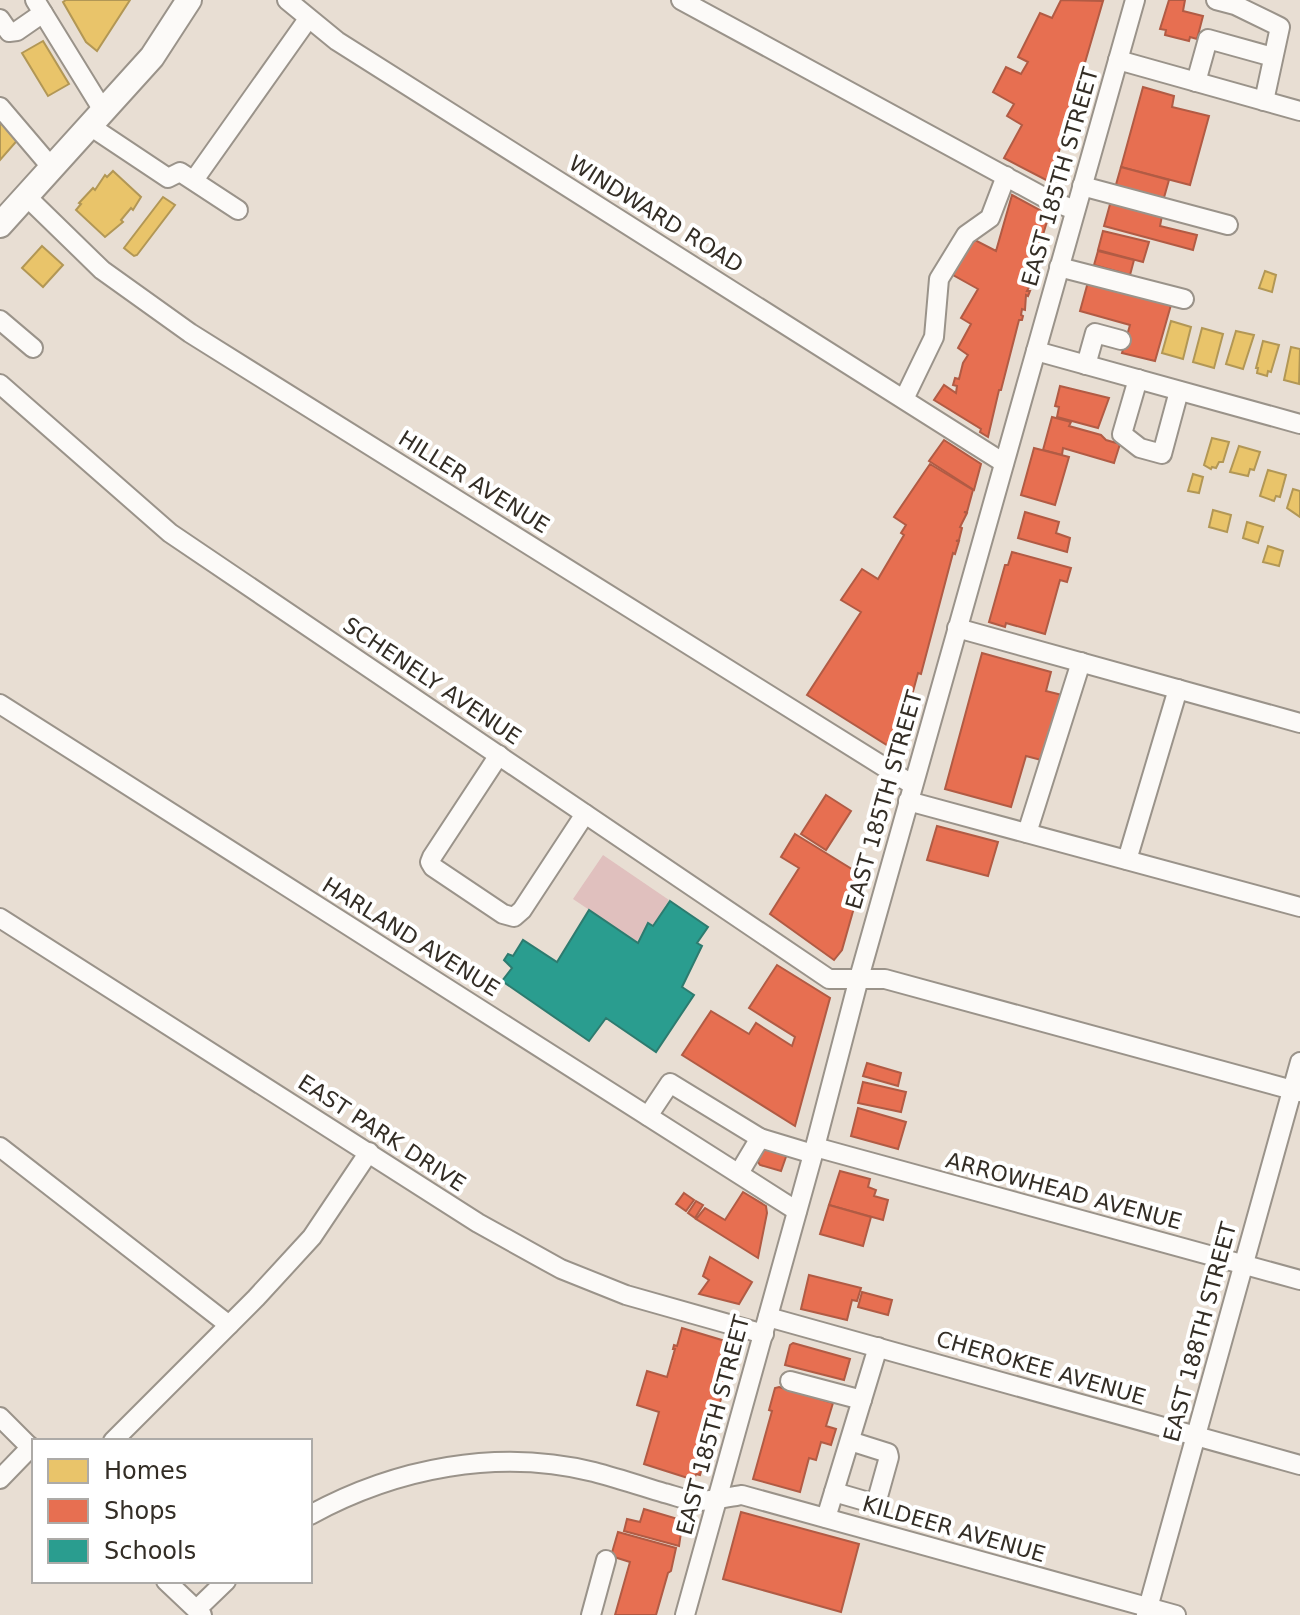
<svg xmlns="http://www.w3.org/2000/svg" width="1300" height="1615" font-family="'DejaVu Sans',sans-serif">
<rect width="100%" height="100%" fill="#e8ded3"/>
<polygon fill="#e0c0be" points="603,855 669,900 653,925 648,922 637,942 573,899"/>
<g fill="#e9c46a" stroke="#b29755" stroke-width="2">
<polygon points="66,0 130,0 97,51 86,42 63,2"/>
<polygon points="43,41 69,84 48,96 22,53"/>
<polygon points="0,118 21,136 0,160"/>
<polygon points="113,171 141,197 133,210 131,208 121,220 123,222 105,237 76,210 81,204 79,203 93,188 95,190 105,175 107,177"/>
<polygon points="163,197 175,205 137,255 134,256 124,248"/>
<polygon points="42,246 63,265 43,287 22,268"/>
<polygon points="1265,271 1276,275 1272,292 1259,288"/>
<polygon points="1171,321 1191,327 1183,359 1162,353"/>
<polygon points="1202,328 1223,334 1214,368 1193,362"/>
<polygon points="1236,331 1254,335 1243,369 1226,364"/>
<polygon points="1263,341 1279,345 1271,372 1268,371 1267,376 1257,373 1258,368 1256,368"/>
<polygon points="1291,347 1300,349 1299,384 1284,380"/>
<polygon points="1212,438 1229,442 1223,462 1219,462 1216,468 1212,467 1211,469 1204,465"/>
<polygon points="1239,446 1260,452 1254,470 1250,469 1248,476 1230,472"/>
<polygon points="1268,470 1286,475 1280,497 1276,496 1274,501 1260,496"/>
<polygon points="1193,474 1203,477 1199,493 1188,491"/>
<polygon points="1293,489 1300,491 1300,517 1287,508"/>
<polygon points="1213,510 1231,515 1227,532 1209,527"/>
<polygon points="1247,522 1263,527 1258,543 1243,538"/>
<polygon points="1268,546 1283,551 1279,566 1263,562"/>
</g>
<g fill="#e76f51" stroke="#b15b44" stroke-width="2">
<polygon points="1061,0 1103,1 1050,182 1004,158 1022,125 1007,116 1014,104 993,92 1006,67 1021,74 1028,62 1018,57 1040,13 1052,18"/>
<polygon points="1169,0 1185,0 1183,11 1203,16 1197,39 1190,37 1189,41 1165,35 1166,30 1160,29"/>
<polygon points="1143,87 1174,96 1172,107 1209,116 1190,185 1121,167"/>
<polygon points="1121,167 1169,180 1163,201 1115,188"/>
<polygon points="1012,195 1049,215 1038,251 1041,251 1038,262 1036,261 1031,277 1034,277 1027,291 1030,291 1028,296 1026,295 1025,310 1022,309 1021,315 1023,316 1022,320 1019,320 1001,390 999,390 988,437 980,432 981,429 934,400 944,385 956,393 957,386 953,385 955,378 959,379 963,363 968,355 958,348 971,324 961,318 978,289 953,275 955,267 973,239 996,251"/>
<polygon points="1112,197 1162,216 1160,226 1197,235 1193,250 1104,226"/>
<polygon points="1103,231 1149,242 1143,262 1098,250"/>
<polygon points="1098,251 1134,260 1130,275 1094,265"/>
<polygon points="1088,282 1171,305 1155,361 1122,353 1130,325 1080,311"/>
<polygon points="1060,386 1109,398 1098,428 1057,417 1059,407 1055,406"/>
<polygon points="1052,417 1071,422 1069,426 1101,435 1106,440 1120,444 1114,463 1063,448 1062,455 1043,450"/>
<polygon points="944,440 981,464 974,490 929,461"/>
<polygon points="1034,448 1069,457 1055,505 1021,495"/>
<polygon points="930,464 973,490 967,512 964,512 967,513 960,527 962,528 959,540 956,541 959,541 955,554 953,553 921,674 918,673 900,740 890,747 807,695 861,612 841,600 862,569 878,579 904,535 901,533 906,525 894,517"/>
<polygon points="1025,512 1059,522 1056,533 1070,538 1067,552 1018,538"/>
<polygon points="1012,552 1071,568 1067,582 1060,580 1045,634 1006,623 1005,627 989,622 1005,565 1008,565"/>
<polygon points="982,653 1051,672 1046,691 1062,695 1045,761 1026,756 1011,807 945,789"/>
<polygon points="826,795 851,811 826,850 801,834"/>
<polygon points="937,826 998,842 988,876 927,860"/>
<polygon points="795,834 863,876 842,950 834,960 770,914 799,868 781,857"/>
<polygon points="777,965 830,998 795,1126 682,1055 711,1011 749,1034 756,1023 792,1046 795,1037 749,1008"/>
<polygon points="867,1063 901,1073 898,1086 863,1076"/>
<polygon points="863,1082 906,1092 901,1112 858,1103"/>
<polygon points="858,1108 906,1122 898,1149 851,1136"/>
<polygon points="763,1147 787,1154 781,1171 760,1165 758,1162"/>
<polygon points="840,1171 870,1179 868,1187 876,1190 874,1196 888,1200 883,1220 829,1205"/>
<polygon points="743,1192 766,1206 767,1213 758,1258 696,1219 705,1208 725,1220"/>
<polygon points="684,1193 694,1200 686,1211 676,1204"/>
<polygon points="696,1201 703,1205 695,1218 688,1213"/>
<polygon points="829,1205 871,1217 863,1246 820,1234"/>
<polygon points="710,1257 752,1282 739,1304 699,1294 709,1280 703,1276"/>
<polygon points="809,1275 861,1288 857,1301 852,1300 847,1320 801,1309"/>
<polygon points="862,1292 892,1300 888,1315 858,1307"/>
<polygon points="682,1328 725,1341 732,1348 733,1355 700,1475 696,1474 694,1480 644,1464 659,1412 637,1405 647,1371 667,1377 675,1349 673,1349 674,1345 677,1346"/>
<polygon points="793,1343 850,1359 844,1380 785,1365 790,1345"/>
<polygon points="779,1387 833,1403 826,1426 836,1429 831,1445 821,1442 816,1460 809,1458 800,1492 753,1479 772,1411 769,1410 775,1388"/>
<polygon points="644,1509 678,1519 682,1526 679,1546 624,1531 627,1519 640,1522"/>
<polygon points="741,1512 859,1544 841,1612 723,1579"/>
<polygon points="618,1532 676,1548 671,1571 668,1573 656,1615 615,1615 630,1562 611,1556"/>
</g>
<polygon fill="#2a9d8f" stroke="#2d7b6f" stroke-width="2" points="670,901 708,927 697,943 702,946 682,987 694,995 656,1052 606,1018 589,1041 502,981 512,968 504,960 508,954 513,956 523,940 557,962 589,910 638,943 648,923 653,926"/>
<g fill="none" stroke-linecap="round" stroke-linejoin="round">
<defs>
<g id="minor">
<polyline points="35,0 104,112"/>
<polyline points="287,0 337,41 1004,463"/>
<polyline points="681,0 1049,200 1075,210"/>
<polyline points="1216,0 1235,5 1280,27 1264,101"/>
<polyline points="0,19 9,32 17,31 43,13"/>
<polyline points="1118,60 1300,111"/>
<polyline points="1196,82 1208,39 1273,57"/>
<polyline points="0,107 52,168"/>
<polyline points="90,126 168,178 180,172 238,210"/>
<polyline points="194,180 308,19"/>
<polyline points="1082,186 1228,225"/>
<polyline points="27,197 102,270 190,333 913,785"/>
<polyline points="1059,267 1184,299"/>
<polyline points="0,320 33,348"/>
<polyline points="1036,351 1300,424"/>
<polyline points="1086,365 1095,333 1121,340"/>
<polyline points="1138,379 1122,434 1140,448 1162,454 1179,391"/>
<polyline points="0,384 170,533 829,979 885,979 1300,1092"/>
<polyline points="904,399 934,337 939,279 966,235 990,218 1006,176"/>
<polyline points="957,628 1300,723"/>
<polyline points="0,704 797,1211"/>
<polyline points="499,755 432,857 430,862 433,867 503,914 514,917 522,910 585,814"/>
<polyline points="908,801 1300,907"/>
<polyline points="1027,833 1081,662"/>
<polyline points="1127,860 1178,689"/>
<polyline points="0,918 478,1223 561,1269 626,1295 764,1334"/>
<polyline points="648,1116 670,1083 760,1138 813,1154"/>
<polyline points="0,1147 229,1325"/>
<polyline points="815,1147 1300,1280"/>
<polyline points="739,1173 760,1138"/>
<polyline points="768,1317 1300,1465"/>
<polyline points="790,1381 862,1400"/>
<polyline points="0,1417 34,1451"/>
<polyline points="113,1441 256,1298 312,1237 369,1152"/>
<polyline points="0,1479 31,1447"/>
<polyline points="834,1492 872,1503 877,1500 889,1457 888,1453 850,1441"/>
<path d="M310,1515C396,1468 498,1448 594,1472C617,1478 641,1486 664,1493C674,1495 684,1500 694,1501C709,1502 727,1497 742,1495L1176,1615"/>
<polyline points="826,1518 878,1347"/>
<polyline points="166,1581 202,1615"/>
<polyline points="197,1609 226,1581"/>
<polyline points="591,1615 606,1560"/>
<polyline points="685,1615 815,1147 859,978 1135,0"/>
<polyline points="1146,1615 1300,1062"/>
</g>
<polyline id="major" points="0,225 152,57 189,0"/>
</defs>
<use href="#minor" stroke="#9a938a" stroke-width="22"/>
<use href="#major" stroke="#9a938a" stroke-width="28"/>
<use href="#minor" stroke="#fcfaf8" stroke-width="18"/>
<use href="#major" stroke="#fcfaf8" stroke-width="24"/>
</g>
<g text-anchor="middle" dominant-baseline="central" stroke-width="8" stroke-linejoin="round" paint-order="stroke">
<g font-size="22" fill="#332d25" stroke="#fff">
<text transform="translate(1060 177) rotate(-74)">EAST 185TH STREET</text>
<text transform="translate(656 214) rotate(32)">WINDWARD ROAD</text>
<text transform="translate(474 482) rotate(32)">HILLER AVENUE</text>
<text transform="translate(432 681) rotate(34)">SCHENELY AVENUE</text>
<text transform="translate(884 800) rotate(-74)">EAST 185TH STREET</text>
<text transform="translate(411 937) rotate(32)">HARLAND AVENUE</text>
<text transform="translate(382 1133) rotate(33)">EAST PARK DRIVE</text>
<text transform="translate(1064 1191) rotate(15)">ARROWHEAD AVENUE</text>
<text transform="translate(1200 1332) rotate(-75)">EAST 188TH STREET</text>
<text transform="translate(1041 1368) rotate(16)">CHEROKEE AVENUE</text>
<text transform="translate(713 1425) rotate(-75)">EAST 185TH STREET</text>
<text transform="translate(954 1529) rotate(16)">KILDEER AVENUE</text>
</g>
</g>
<rect x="32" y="1439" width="280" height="144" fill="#ffffff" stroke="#adaba8" stroke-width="2"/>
<rect x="48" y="1459" width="40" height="24" fill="#e9c46a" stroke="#adaba8" stroke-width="2"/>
<text x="104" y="1479" font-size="24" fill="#332d25">Homes</text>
<rect x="48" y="1499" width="40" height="24" fill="#e76f51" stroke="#adaba8" stroke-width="2"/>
<text x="104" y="1519" font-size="24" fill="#332d25">Shops</text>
<rect x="48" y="1539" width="40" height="24" fill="#2a9d8f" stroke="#adaba8" stroke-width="2"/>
<text x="104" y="1559" font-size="24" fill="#332d25">Schools</text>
</svg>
